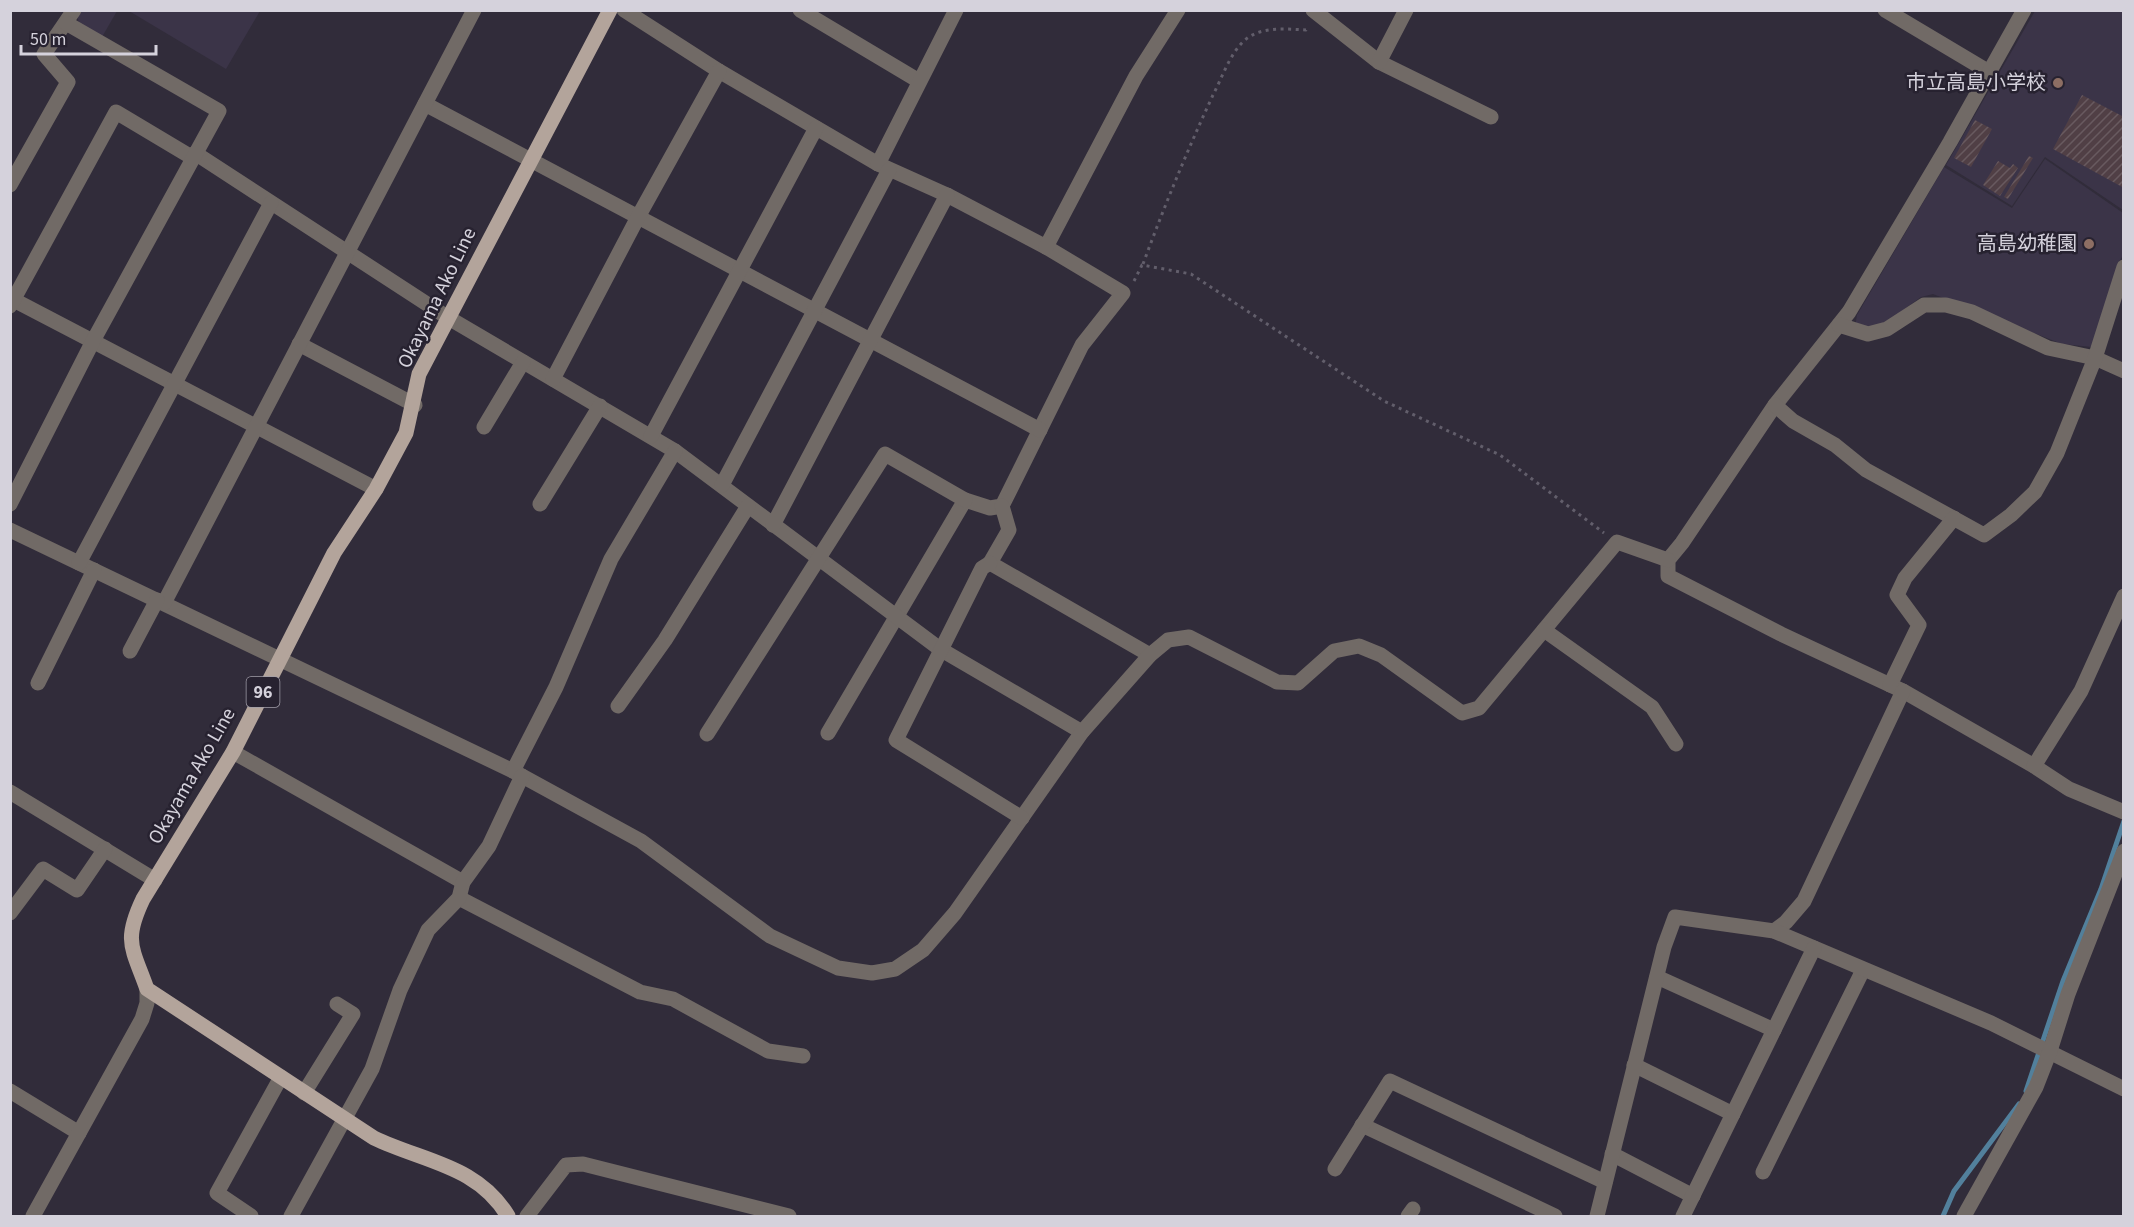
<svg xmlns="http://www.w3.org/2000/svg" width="2134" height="1227" font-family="'Source Sans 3','Noto Sans JP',sans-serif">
<defs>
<pattern id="building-hatch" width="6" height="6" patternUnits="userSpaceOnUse" patternTransform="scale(1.5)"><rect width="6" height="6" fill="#503f45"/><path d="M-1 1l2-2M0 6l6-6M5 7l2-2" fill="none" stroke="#685a5f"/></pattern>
</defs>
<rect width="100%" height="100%" fill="#312c3a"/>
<g fill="#3b3448">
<polygon points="81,11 117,11 102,37 79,23 77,16"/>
<polygon points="129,11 260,11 226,69"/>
<polygon points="2035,11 2123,11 2123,210 2045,157 2012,206 1946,165"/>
<polygon points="2045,159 2123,213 2123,255 2118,264 2092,347 2062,344 1933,294 1921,297 1887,322 1873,328 1855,327 1857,315 1944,167 2012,208"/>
</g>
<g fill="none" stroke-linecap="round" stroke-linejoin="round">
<g stroke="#52809c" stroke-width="5">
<polyline points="2026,1091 2063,981 2101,889 2124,821"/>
<polyline points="1943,1216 1954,1191 2019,1104"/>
</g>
</g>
<g fill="url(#building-hatch)">
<polygon points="2082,95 2124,117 2124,188 2053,149"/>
<polygon points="1975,120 1992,129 1971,167 1954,158"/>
<polygon points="2029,156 2033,158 2008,199 2004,197"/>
<polygon points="1998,161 2010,168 2013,164 2018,168 2000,196 1983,185"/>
</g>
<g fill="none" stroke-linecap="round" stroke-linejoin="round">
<g stroke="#625e6b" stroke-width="3" stroke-dasharray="3 4.5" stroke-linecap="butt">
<path d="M1143,264C1164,207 1187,151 1213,95C1222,78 1230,53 1245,40C1261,26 1286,29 1306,30L1308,26"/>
<polyline points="1134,281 1142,265 1191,274 1384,401 1500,455 1604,533"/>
</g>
<g stroke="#716a66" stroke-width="15">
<polyline points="624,10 719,71 878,164 947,195 1046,247 1123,293 1082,345 1002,506 990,508 965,500 828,733"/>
<polyline points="800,10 919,81"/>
<polyline points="1313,10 1379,62 1491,117"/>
<polyline points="1885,10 1989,72"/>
<polyline points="2024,10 1950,142 1849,312 1775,405 1682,543 1668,560 1668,576 1781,634 1903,691 2034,766 2069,789 2124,812"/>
<polyline points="1379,62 1406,10"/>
<polyline points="425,104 1040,430"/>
<polyline points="195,153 447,317 675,451 940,649 1082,732"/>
<polyline points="878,164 956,10"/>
<polyline points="10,185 68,82 44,54 74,10"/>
<polyline points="1046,247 1136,76 1178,10"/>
<polyline points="10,298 376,489"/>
<polyline points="10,306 116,112 193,158"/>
<polyline points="1839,325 1868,334 1887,329 1924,305 1946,305 1972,312 2048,348 2095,358 2124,371"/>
<polyline points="299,344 415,405"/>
<polyline points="553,379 638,217 719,71"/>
<polyline points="1775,405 1793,421 1835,445 1866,470 1984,535 2011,515 2035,492 2057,453 2095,358 2124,267"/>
<polyline points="484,427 523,362"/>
<polyline points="651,436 816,128"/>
<polyline points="722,485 889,170"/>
<polyline points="10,504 93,341 219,111 66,23"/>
<polyline points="540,504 600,406"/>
<polyline points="1002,506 1009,530 990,563 1150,655"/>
<polyline points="773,525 947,195"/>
<polyline points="10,530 513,771 641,841 770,936 838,968 872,973 895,969 923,950 955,913 1082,732 1150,655 1168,640 1189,637 1277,682 1298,683 1334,651 1359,646 1381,655 1462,713 1479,708 1617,542 1668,560"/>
<polyline points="79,563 271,203"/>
<polyline points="990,563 982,568 896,740 1022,818"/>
<polyline points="164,603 474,10"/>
<polyline points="1544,630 1652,707 1676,744"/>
<polyline points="130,651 157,600"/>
<polyline points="38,683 94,570"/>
<polyline points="1890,685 1919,625 1897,595 1905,578 1954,518"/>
<polyline points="618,706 665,640 748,506"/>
<polyline points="707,734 885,454 965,500"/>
<polyline points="233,752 463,882"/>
<polyline points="2034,766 2081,691 2124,596"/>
<polyline points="513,771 556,687 611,559 675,451"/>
<polyline points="10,792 155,880"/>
<polyline points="459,898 640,992 673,999 768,1051 803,1056"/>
<polyline points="10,913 43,869 77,890 105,849"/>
<polyline points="1774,931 1786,922 1804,901 1903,691"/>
<polyline points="1657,977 1774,1030"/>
<polyline points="1634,1065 1733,1114"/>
<polyline points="10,1091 79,1133"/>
<polyline points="304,1093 353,1014 337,1004"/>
<polyline points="1362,1125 1555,1216"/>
<polyline points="1612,1154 1693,1196"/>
<polyline points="1335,1169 1390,1081 1605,1182"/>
<polyline points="1763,1172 1863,970"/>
<polyline points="33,1216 142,1019 147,1003 147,989"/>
<polyline points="251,1216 217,1193 281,1077"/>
<polyline points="291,1216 372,1069 400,990 428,930 459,898 463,882 489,846 522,776"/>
<polyline points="527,1216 566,1165 583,1164 789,1216"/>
<polyline points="1408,1216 1413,1209"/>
<polyline points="1597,1216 1664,947 1675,917 1774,931 1991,1023 2124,1089"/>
<polyline points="1683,1216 1814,948"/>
<polyline points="1964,1216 2036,1087 2050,1051 2068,994 2124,851"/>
</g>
<path stroke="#b3a49b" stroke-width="15" d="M508,1216C477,1165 424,1162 374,1138L147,989C132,947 123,941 143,899L233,752L334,553L376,489L406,433L419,374L610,10"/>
</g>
<g fill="#8d6e63" stroke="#272230" stroke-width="2">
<circle cx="2058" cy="83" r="6"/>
<circle cx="2089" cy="244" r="6"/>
</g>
<g text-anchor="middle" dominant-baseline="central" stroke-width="5" stroke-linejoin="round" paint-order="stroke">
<rect fill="#272230" stroke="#a19da8" stroke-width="1.5" x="246.5" y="677" width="33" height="30" rx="4.5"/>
<g font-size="18" font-weight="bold" fill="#d5d2dc">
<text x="263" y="692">96</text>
</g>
<g font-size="20" fill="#d5d2dc" stroke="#272230" text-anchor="end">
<text x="2046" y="83">市立高島小学校</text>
<text x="2077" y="244">高島幼稚園</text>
</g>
<g font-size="20" fill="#d5d2dc" stroke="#272230">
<text transform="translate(437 298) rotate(-64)">Okayama Ako Line</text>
<text transform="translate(192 776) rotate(-60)">Okayama Ako Line</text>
</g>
</g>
<rect width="2134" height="1227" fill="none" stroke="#d5d2dc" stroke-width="24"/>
<path d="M21 45v9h135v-9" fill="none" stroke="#d5d2dc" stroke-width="3"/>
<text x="30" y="45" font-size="18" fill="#d5d2dc" stroke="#272230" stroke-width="4.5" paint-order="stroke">50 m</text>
</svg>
